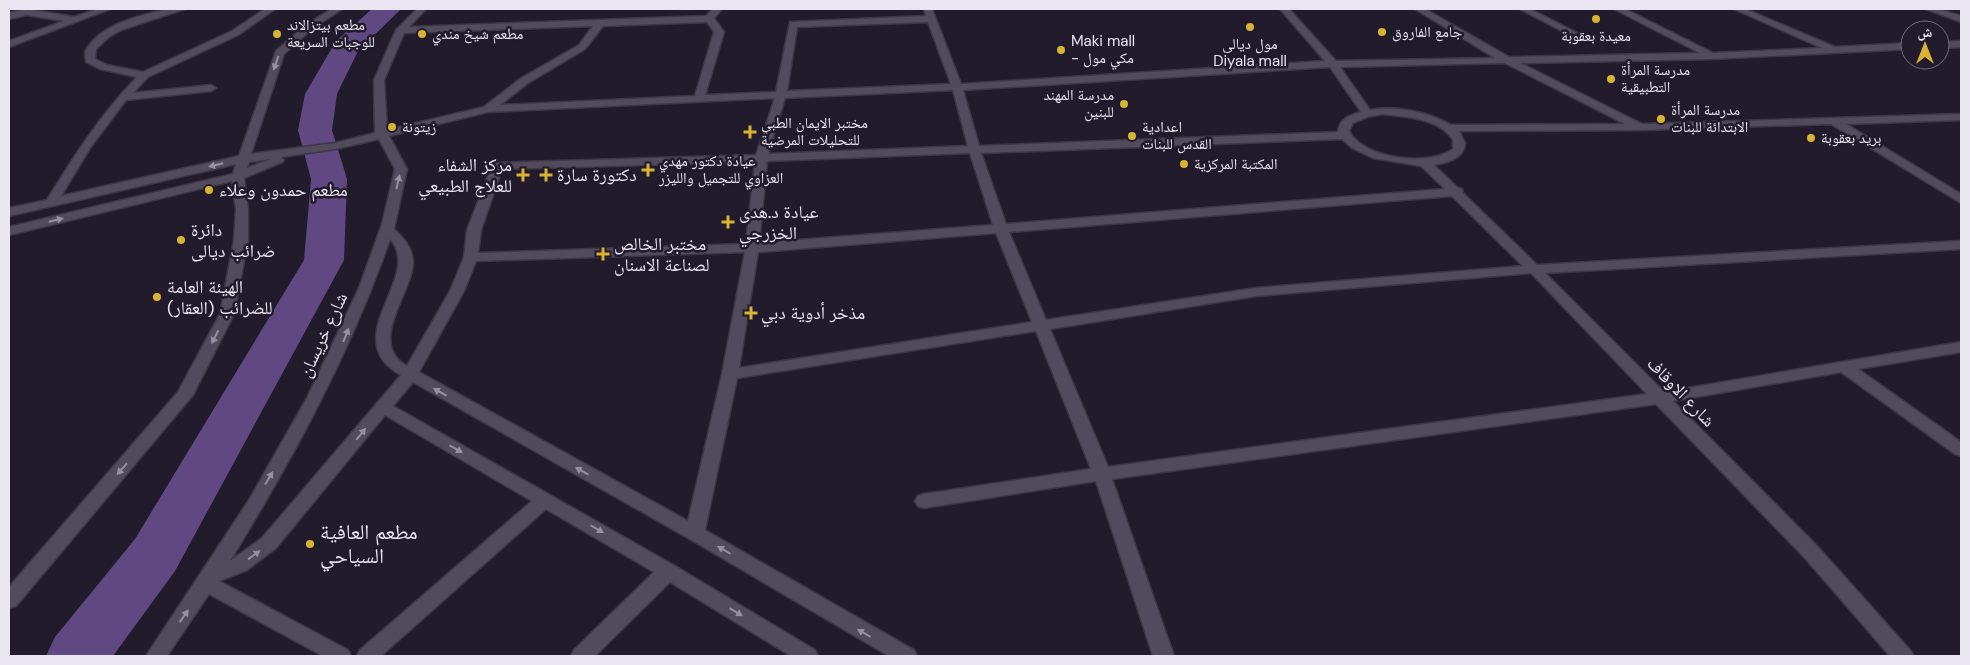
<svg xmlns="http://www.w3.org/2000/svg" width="1970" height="665" font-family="'DM Sans','Noto Naskh Arabic',sans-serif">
<rect width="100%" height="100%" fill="#211b2c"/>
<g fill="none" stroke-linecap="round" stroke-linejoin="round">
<polygon fill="#604983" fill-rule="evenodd" points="372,9 401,9 358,51 337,94 332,130 347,179 344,260 175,571 113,656 46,656 55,637 135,539 304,260 311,179 298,130 305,94 336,41"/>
<defs>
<g id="minor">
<polygon points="27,9 74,17 98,9 110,9 9,47 9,41 64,21 27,15 9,19 9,13"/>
<path d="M169,9H185L121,30L109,37L96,49L95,59L107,65L143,72L232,31L265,9H275L238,35L148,77L133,93L211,85L216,88L211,91L126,100L90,148L61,196L239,156L276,51L307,24L332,9H342L313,28L284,54L251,154L335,143L375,133L374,80L396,30L417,9H426L409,27L706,16L713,9H722L714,18L724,32L705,95L776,92L790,22L926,16L924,9H932L961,84L1325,61L1280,9H1289L1336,61L1495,58L1415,9H1425L1509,57L1700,53L1614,9H1625L1713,53L1822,48L1734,9H1745L1835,47L1910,43V49L1711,59L1520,63L1642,124L1961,114V120L1846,124L1961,194V203L1831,124L1641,130L1459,131L1465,143C1465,158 1447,163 1434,165L1458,188L1462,189L1463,193L1537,265L1961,241V249L1545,273L1664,392L1961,342V352L1858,369L1961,442V456L1955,454L1841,372L1673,401L1818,547L1910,650L1914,656H1890L1804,557L1656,404L1112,479L1174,656H1153L1096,481L924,508L918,506L915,501L918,496L924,494L1091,469L1036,331L737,378L705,530L914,650L917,656H889L688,538L413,382L393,406L675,566L815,650L818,656H791L670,582L595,656H571L574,650L654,572L546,509L381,656H357L360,650L532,501L385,415L276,548L247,570L219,581L348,650L351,656H323L209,594L167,656H146L249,500L307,398L359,288L382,224L395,169L379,139L335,149L281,157L284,160L282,162L244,178L248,210V240L234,314L193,395L16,606L9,608V587L178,392L220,314L234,240L236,210L232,181L9,235V227L233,174L236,164L9,216V208L47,200C74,156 101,114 137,77L100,69L86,62L85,52C99,24 141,15 169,9ZM707,22L714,32L695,96L500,105L528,83L585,49L603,26ZM928,22L951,84L787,91L797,27ZM593,26L579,45L520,79L484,107L387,130L384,80L404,33ZM1505,63L1625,124L1451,125C1429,112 1395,105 1370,110L1340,67ZM1330,67L1361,112C1350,115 1339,119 1338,132L979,146L963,90ZM953,90L968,146L768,154L785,98ZM775,98L756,155L493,163L467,230L464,257L450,291L407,366C366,343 413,292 413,262C413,248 403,237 394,229L407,169L389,136L488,112ZM1383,114C1407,117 1439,118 1453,140V149C1429,167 1363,159 1349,131L1353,123L1367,117ZM1342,139L1352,148L1373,158L1421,166L1445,189L1006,224L981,153ZM970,153L993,225L759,243L767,161ZM271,159L247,168L249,162ZM755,162L746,244L478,253L481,230L502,169ZM1452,196L1523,266L1256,288L1046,320L1009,232ZM996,233L1032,322L739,368L758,252ZM390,239C425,277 335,338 401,375L262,538L230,561C293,458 350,354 390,239ZM745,252L722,374L688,521L419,372L464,291L476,261ZM1531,273L1647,394L1108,467L1050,329L1256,296Z"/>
<polygon points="1520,9 1530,9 1585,37 1577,39"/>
<polygon points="1926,9 1938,9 1961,16 1961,22"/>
<polygon points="1961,41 1961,47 1940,48 1940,42"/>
</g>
</defs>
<use href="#minor" stroke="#3c3745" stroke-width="3"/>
<use href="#minor" fill="#524b5e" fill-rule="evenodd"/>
</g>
<defs><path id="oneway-solid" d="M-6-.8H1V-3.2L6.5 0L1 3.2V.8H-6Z" transform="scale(1.25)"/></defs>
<g fill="#9690a0">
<use href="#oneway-solid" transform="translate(276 63) rotate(109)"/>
<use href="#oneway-solid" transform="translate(216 165) rotate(167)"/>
<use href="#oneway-solid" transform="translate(398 182) rotate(-77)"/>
<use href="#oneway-solid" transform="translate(56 220) rotate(-13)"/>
<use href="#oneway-solid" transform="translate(346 335) rotate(-68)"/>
<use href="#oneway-solid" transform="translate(215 337) rotate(117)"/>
<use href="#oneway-solid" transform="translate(440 392) rotate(-151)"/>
<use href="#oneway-solid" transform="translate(361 434) rotate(-51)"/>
<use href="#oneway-solid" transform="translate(456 449) rotate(30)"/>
<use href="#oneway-solid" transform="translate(122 469) rotate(131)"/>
<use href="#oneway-solid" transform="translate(582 471) rotate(-151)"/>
<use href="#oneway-solid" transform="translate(269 478) rotate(-59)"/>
<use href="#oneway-solid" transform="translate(597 529) rotate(30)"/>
<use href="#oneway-solid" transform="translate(724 550) rotate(-150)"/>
<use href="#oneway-solid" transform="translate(254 555) rotate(-36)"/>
<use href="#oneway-solid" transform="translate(736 612) rotate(31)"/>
<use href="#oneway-solid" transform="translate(184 616) rotate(-55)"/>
<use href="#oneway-solid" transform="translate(864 633) rotate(-150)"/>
</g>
<g fill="#d9b334" stroke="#211b2c" stroke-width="2">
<circle cx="1596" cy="19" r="5"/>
<circle cx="1250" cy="27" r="5"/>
<circle cx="1382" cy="32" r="5"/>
<circle cx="277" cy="34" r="5"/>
<circle cx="422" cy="34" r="5"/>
<circle cx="1061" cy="50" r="5"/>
<circle cx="1611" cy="79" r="5"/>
<circle cx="1124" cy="104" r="5"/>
<circle cx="1661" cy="119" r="5"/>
<circle cx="392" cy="127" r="5"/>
<path d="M747.5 124.5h5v5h5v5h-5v5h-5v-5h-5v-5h5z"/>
<circle cx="1132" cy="136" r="5"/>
<circle cx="1811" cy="138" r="5"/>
<circle cx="1184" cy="164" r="5"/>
<path d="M645.5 162.5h5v5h5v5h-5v5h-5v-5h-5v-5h5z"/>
<path d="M520.5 167.5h5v5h5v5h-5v5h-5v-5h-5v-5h5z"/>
<path d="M543.5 167.5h5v5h5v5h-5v5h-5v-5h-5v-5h5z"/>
<circle cx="209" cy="190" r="5"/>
<path d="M725.5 214.5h5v5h5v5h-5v5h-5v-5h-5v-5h5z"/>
<circle cx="181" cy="240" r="5"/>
<path d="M600.5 246.5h5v5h5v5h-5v5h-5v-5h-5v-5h5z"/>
<circle cx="157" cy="297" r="5"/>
<path d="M748.5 305.5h5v5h5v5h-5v5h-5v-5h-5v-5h5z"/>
<circle cx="310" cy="544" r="5"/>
</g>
<g text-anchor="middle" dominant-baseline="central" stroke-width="5" stroke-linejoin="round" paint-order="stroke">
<g font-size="15" fill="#e9e5f1" stroke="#211b2c" text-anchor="start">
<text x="287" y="25">مطعم بيتزالاند<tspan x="287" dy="17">للوجبات السريعة</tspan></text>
<text x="1392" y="32">جامع الفاروق</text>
<text x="432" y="34">مطعم شيخ مندي</text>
<text x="1596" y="36" text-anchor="middle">معيدة بعقوبة</text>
<text x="1071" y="41">Maki mall<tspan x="1071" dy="17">- مكي مول</tspan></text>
<text x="1250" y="44" text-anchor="middle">مول ديالى<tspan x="1250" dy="17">Diyala mall</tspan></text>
<text x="1621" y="70">مدرسة المرأة<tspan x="1621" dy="17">التطبيقية</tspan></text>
<text x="1114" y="95" text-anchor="end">مدرسة المهند<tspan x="1114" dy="17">للبنين</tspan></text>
<text x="1671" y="110">مدرسة المرأة<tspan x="1671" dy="17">الابتدائة للبنات</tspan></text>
<text x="761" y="123">مختبر الايمان الطبي<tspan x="761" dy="17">للتحليلات المرضية</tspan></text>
<text x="402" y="127">زيتونة</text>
<text x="1142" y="127">اعدادية<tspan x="1142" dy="17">القدس للبنات</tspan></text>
<text x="1821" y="138">بريد بعقوبة</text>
<text x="659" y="161">عيادة دكتور مهدي<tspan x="659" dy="17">العزاوي للتجميل والليزر</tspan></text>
<text x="1194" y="164">المكتبة المركزية</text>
</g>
<g font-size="18" fill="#e9e5f1" stroke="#211b2c" text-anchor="start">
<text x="512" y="165" text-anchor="end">مركز الشفاء<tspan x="512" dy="21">للعلاج الطبيعي</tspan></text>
<text x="557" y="175">دكتورة سارة</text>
<text x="219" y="190">مطعم حمدون وعلاء</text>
<text x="739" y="212">عيادة د.هدى<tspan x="739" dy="21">الخزرجي</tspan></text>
<text x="191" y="230">دائرة<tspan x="191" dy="21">ضرائب ديالى</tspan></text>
<text x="614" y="244">مختبر الخالص<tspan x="614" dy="21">لصناعة الاسنان</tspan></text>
<text x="167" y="287">الهيئة العامة<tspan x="167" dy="21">للضرائب (العقار)</tspan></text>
<text x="761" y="313">مذخر أدوية دبي</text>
</g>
<g font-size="18" fill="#e9e5f1" stroke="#211b2c">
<text transform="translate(323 335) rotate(-65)">شارع خريسان</text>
<text transform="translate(1681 392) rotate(46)">شارع الاوقاف</text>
</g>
<g font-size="21" fill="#e9e5f1" stroke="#211b2c" text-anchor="start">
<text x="320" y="532">مطعم العافية<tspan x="320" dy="24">السياحي</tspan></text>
</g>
</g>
<rect width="1970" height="665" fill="none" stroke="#e9e5f1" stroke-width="20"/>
<g transform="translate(1925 45)"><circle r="24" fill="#211b2c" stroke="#716c7b"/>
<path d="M0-4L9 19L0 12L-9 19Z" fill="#d9b334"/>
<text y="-8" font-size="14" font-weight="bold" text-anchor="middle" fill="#e9e5f1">ش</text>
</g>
</svg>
